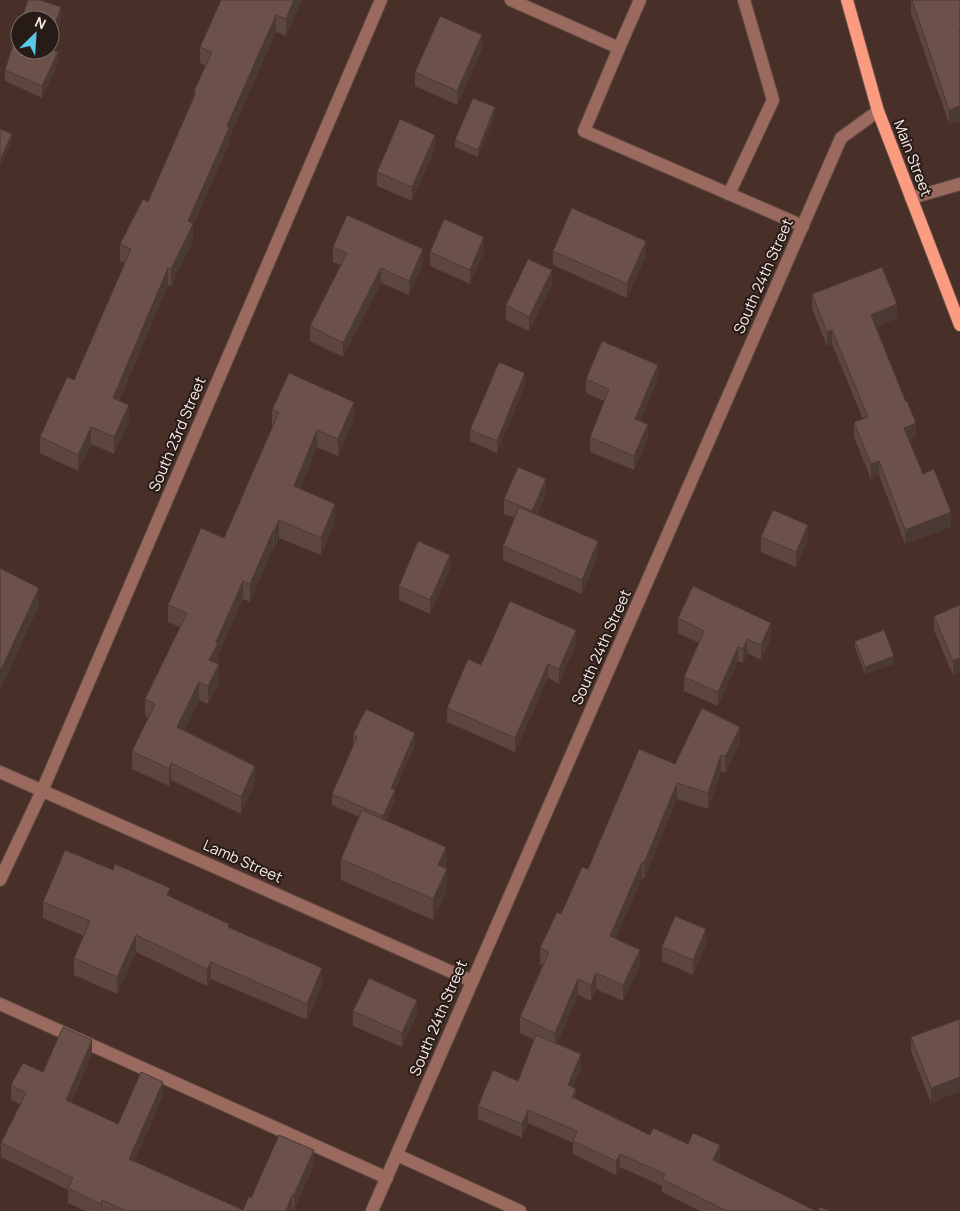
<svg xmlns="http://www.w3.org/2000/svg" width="960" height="1211" font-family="Manrope,sans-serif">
<rect width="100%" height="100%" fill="#482f28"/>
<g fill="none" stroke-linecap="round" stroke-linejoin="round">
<defs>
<g id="minor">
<polyline points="511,0 619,48 640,0"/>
<polyline points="619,48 584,131 803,226"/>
<polyline points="729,194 773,100 744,0"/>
<polyline points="911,198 960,184"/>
<polyline points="0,772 472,981"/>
<polyline points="0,880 42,791 381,0"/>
<polyline points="0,1004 387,1178"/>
<polyline points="397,1155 520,1211"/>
<polyline points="372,1211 841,138 878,111"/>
</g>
<polyline id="major" points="847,0 878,111 960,325"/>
</defs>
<use href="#minor" stroke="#654d46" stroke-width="14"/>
<use href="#major" stroke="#654d46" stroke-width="14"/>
<use href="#minor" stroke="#996a5d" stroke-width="12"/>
<use href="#major" stroke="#fb9c81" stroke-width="12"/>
</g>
<g fill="#5c463f">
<polygon points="302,0 286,36 276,32 229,138 229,144 193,225 193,241 171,286 168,285 119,401 129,422 114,454 91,444 78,471 40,453 40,437 74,380 125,263 120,261 120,244 148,202 194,97 194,91 206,66 200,63 200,47"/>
<polygon points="911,0 960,0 960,121 949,124 911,13"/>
<polygon points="61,18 50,49 58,63 42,98 5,81 5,70"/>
<polygon points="482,49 457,105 415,86 415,72"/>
<polygon points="495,115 478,157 455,147 455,140"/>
<polygon points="435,149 412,201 377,186 377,172"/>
<polygon points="333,247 423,264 409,295 381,283 343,357 310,341 310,326 341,265 333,262"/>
<polygon points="484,251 470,284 430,266 430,252"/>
<polygon points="553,251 646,255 627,298 553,265"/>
<polygon points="552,285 529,331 506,320 506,305"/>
<polygon points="812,294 897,318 876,327 916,437 909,440 923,474 951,527 905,544 879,475 871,479 854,437 854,422 863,419 832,344 827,346 812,309"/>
<polygon points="586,379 658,379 640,421 648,438 634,470 590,452 590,437 604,401 586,393"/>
<polygon points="525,385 497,453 470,441 470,430"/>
<polygon points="272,410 354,419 338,456 317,447 300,489 335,521 321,555 279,538 274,549 273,548 250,602 243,599 218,655 218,660 216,663 219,682 208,704 199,700 184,731 255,783 241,814 171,780 169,786 132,769 132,751 148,718 145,716 145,699 180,627 168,622 168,605 224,538 272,427"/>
<polygon points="546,493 537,515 598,556 582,594 503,560 503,546 515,518 504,514 504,499"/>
<polygon points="761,537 808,540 796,567 761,552"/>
<polygon points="450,569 430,614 399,600 399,586"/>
<polygon points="960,605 953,675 934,630 934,616"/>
<polygon points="678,618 771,638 761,660 747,653 743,663 738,661 718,706 684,691 684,677 699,643 678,633"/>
<polygon points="855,641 894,664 865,674 855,648"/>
<polygon points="576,644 559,684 548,678 515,752 447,722 447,708 481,665"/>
<polygon points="353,735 415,744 395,790 395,801 386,821 446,868 447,890 433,920 341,880 341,859 359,817 332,805 332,794 353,746"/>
<polygon points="740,743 725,773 721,771 708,809 677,799 644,879 642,878 615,939 640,966 623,1001 596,989 591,1001 578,995 557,1044 581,1068 573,1087 576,1099 650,1135 720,1158 718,1163 816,1211 700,1211 662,1192 662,1186 620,1167 616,1175 573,1154 573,1143 528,1123 522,1138 478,1119 478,1106 518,1081 534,1040 520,1033 520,1017 543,965 540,964 540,948 588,869 675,764"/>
<polygon points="170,896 229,927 322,985 307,1020 211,979 207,986 136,952 117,994 74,975 74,958 84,936 43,918 43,902"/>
<polygon points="706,944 693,975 662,961 662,947"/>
<polygon points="353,1011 417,1014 402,1047 353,1026"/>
<polygon points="960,1019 931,1103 911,1051 911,1037"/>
<polygon points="92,1054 71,1103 118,1124 163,1096 134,1162 243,1210 251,1198 314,1165 294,1210 292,1209 291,1211 86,1211 68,1203 68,1190 1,1157 1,1143 20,1104 11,1100 11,1085 43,1072"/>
</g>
<g fill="#4b3933">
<polygon points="294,0 302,0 286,36 286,19"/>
<polygon points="61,7 61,18 47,59 50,50 50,39"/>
<polygon points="276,15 276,32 229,138 229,144 193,225 193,241 171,286 171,269 188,221 227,126"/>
<polygon points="482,35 482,49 457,105 457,91"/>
<polygon points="58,52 58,63 42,98 42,86"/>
<polygon points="960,106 960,121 949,124 949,110"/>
<polygon points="495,107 495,115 478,157 478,150"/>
<polygon points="12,134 12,142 0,168 0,160"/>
<polygon points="435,135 435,149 412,201 412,187"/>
<polygon points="484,237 484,251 470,284 470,270"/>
<polygon points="646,241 646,255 627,298 627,284"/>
<polygon points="423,249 423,264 409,295 409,281"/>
<polygon points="168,268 168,285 113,414 113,398"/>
<polygon points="381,268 381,283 343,357 343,343"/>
<polygon points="552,270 552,285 529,331 529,317"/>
<polygon points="897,304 897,318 871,329 871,315"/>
<polygon points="832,330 832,344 827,346 827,332"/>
<polygon points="658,365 658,379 635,433 635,419"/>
<polygon points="525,373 525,385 497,453 497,441"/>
<polygon points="354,402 354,419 338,456 338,439"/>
<polygon points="129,405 129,422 114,454 114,437"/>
<polygon points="916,423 916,437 904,442 904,428"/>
<polygon points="648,424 648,438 634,470 634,456"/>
<polygon points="91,427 91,444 78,471 78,455"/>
<polygon points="317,430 317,447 294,504 294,486"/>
<polygon points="879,461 879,475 871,479 871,464"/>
<polygon points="546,479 546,493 532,526 532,511"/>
<polygon points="335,504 335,521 321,555 321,538"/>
<polygon points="951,512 951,527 905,544 905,530"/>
<polygon points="279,520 279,538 274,549 274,531"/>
<polygon points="808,525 808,540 796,567 796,552"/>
<polygon points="273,531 273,548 250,602 250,584"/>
<polygon points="598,541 598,556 582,594 582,580"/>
<polygon points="450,555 450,569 430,614 430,600"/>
<polygon points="243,581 243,599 218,655 218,660 209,677 209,660 216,642"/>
<polygon points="39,588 39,606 0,691 0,672"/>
<polygon points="771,623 771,638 761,660 761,645"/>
<polygon points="576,630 576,644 559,684 559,669"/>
<polygon points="747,639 747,653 743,663 743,649"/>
<polygon points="738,647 738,661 718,706 718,692"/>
<polygon points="894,656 894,664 865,674 865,667"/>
<polygon points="960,658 960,672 953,675 953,661"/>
<polygon points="219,664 219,682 208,704 208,686"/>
<polygon points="548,664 548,678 515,752 515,738"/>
<polygon points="199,682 199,700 177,745 177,727"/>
<polygon points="740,727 740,743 725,773 725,757"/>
<polygon points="415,733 415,744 395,790 395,801 383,827 383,816 391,788"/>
<polygon points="721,755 721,771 708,809 708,793"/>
<polygon points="171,763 171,780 169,786 169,769"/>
<polygon points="255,766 255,783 241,814 241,797"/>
<polygon points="677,783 677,799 644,879 644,863"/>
<polygon points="446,847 446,868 438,886 438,865"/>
<polygon points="642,862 642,878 610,952 610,936"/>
<polygon points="447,869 447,890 433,920 433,899"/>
<polygon points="706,929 706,944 693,975 693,960"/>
<polygon points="136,935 136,952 117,994 117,977"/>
<polygon points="640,950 640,966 623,1001 623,985"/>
<polygon points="211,962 211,979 207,986 207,969"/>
<polygon points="322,968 322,985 307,1020 307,1004"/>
<polygon points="596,973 596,989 591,1001 591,985"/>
<polygon points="578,979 578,995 555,1049 555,1033"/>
<polygon points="417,1000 417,1014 402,1047 402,1033"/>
<polygon points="92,1040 92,1054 66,1114 66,1100"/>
<polygon points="581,1054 581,1068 568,1099 568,1085"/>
<polygon points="960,1077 960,1092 931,1103 931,1088"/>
<polygon points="163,1082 163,1096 129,1174 129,1159"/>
<polygon points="576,1089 576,1102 572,1097"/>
<polygon points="528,1110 528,1123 522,1138 522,1124"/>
<polygon points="720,1145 720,1158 713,1174 713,1160"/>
<polygon points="314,1150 314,1165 294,1210 294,1195"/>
<polygon points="620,1154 620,1167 616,1175 616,1161"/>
<polygon points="292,1195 292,1209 291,1211 286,1211"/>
<polygon points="102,1200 102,1211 101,1211 101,1204"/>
</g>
<g fill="#6b5149" stroke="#4b3933">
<polygon points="28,0 40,0 61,7 50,39 50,20 21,20"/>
<polygon points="221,0 294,0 286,19 276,15 227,126 229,128 188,221 193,224 171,269 168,268 113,398 129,405 114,437 91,427 78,455 40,437 67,377 74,380 131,249 120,244 143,199 148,202 196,92 194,91 212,52 200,47"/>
<polygon points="912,0 960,0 960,29 959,30 960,33 960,106 949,110"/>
<polygon points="440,16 482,35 457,91 415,72"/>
<polygon points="20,23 20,50 50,50 50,49 58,52 42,86 5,70"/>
<polygon points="473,98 495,107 478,150 455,140"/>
<polygon points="400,119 435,135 412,187 377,172"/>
<polygon points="0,129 12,134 0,160"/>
<polygon points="572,208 646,241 627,284 553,251"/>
<polygon points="347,215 423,249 409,281 381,268 343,343 310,326 347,253 333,247"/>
<polygon points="444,219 484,237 470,270 430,252"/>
<polygon points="528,259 552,270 529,317 506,305"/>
<polygon points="882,267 897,304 871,315 906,402 907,401 916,423 904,428 923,474 934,469 951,512 905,530 879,461 871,464 854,422 868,417 832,330 827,332 812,294"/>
<polygon points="602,341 658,365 635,419 648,424 634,456 590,437 609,389 586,379"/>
<polygon points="499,362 525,373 497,441 470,430"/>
<polygon points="289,373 354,402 338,439 317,430 294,486 335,504 321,538 279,520 274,531 273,531 250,584 243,581 216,642 218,643 209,660 219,664 208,686 199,682 177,727 255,766 241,797 171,763 169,769 132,751 155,704 145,699 187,613 168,605 201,528 224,538 279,412 272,410"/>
<polygon points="518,467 546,479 532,511 504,499"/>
<polygon points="519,507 598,541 582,580 503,546"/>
<polygon points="773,510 808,525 796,552 761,537"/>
<polygon points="418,541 450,555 430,600 399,586"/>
<polygon points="0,568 39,588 0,672"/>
<polygon points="693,586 771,623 761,645 747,639 743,649 738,647 718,692 684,677 704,631 678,618"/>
<polygon points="510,601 576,630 559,669 548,664 515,738 447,708 468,659 481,665"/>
<polygon points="960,605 960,658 953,661 934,616"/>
<polygon points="884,630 894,656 865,667 855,641"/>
<polygon points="702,708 740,727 725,757 721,755 708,793 677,783 644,863 642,862 610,936 640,950 623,985 596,973 591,985 578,979 555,1033 520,1017 549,952 540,948 557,912 561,914 582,867 588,869 639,749 675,764"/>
<polygon points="366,709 415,733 391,788 395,790 383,816 332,794 357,737 353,735"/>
<polygon points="362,810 446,847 438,865 447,869 433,899 341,859"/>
<polygon points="65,850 113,870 115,864 170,888 167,895 229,924 228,927 322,968 307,1004 211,962 207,969 136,935 117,977 74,958 90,921 43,902"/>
<polygon points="675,916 706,929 693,960 662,947"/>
<polygon points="369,978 417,1000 402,1033 353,1011"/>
<polygon points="960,1019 960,1077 931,1088 911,1037"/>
<polygon points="63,1027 92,1040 66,1100 118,1124 141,1072 163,1082 129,1159 243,1210 249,1196 251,1198 279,1135 314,1150 294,1195 292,1195 286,1211 126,1211 102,1200 101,1204 68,1188 73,1178 1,1143 26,1093 11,1085 23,1063 43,1072"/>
<polygon points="536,1035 581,1054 568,1085 576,1089 572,1097 650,1135 653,1128 688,1144 693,1133 720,1145 713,1160 816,1211 727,1211 662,1179 665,1174 620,1154 616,1161 573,1141 577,1131 528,1110 522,1124 478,1106 493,1070 518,1081"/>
<polygon points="820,1207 830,1211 818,1211"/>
</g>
<g text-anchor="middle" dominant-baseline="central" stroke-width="4" stroke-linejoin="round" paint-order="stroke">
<g font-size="15" fill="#fcebe6" stroke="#261b17">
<text transform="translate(913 158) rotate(69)">Main Street</text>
<text transform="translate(763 276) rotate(-66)">South 24th Street</text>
<text transform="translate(177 434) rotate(-67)">South 23rd Street</text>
<text transform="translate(601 647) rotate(-66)">South 24th Street</text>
<text transform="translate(243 861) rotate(24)">Lamb Street</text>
<text transform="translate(438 1018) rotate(-67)">South 24th Street</text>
</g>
</g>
<g transform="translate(35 35) rotate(25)"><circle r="24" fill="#261b17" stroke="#7c6e6a"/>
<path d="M0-4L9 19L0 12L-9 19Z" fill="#58c8e4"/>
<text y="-8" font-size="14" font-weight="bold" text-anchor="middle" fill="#fcebe6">N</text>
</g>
</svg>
